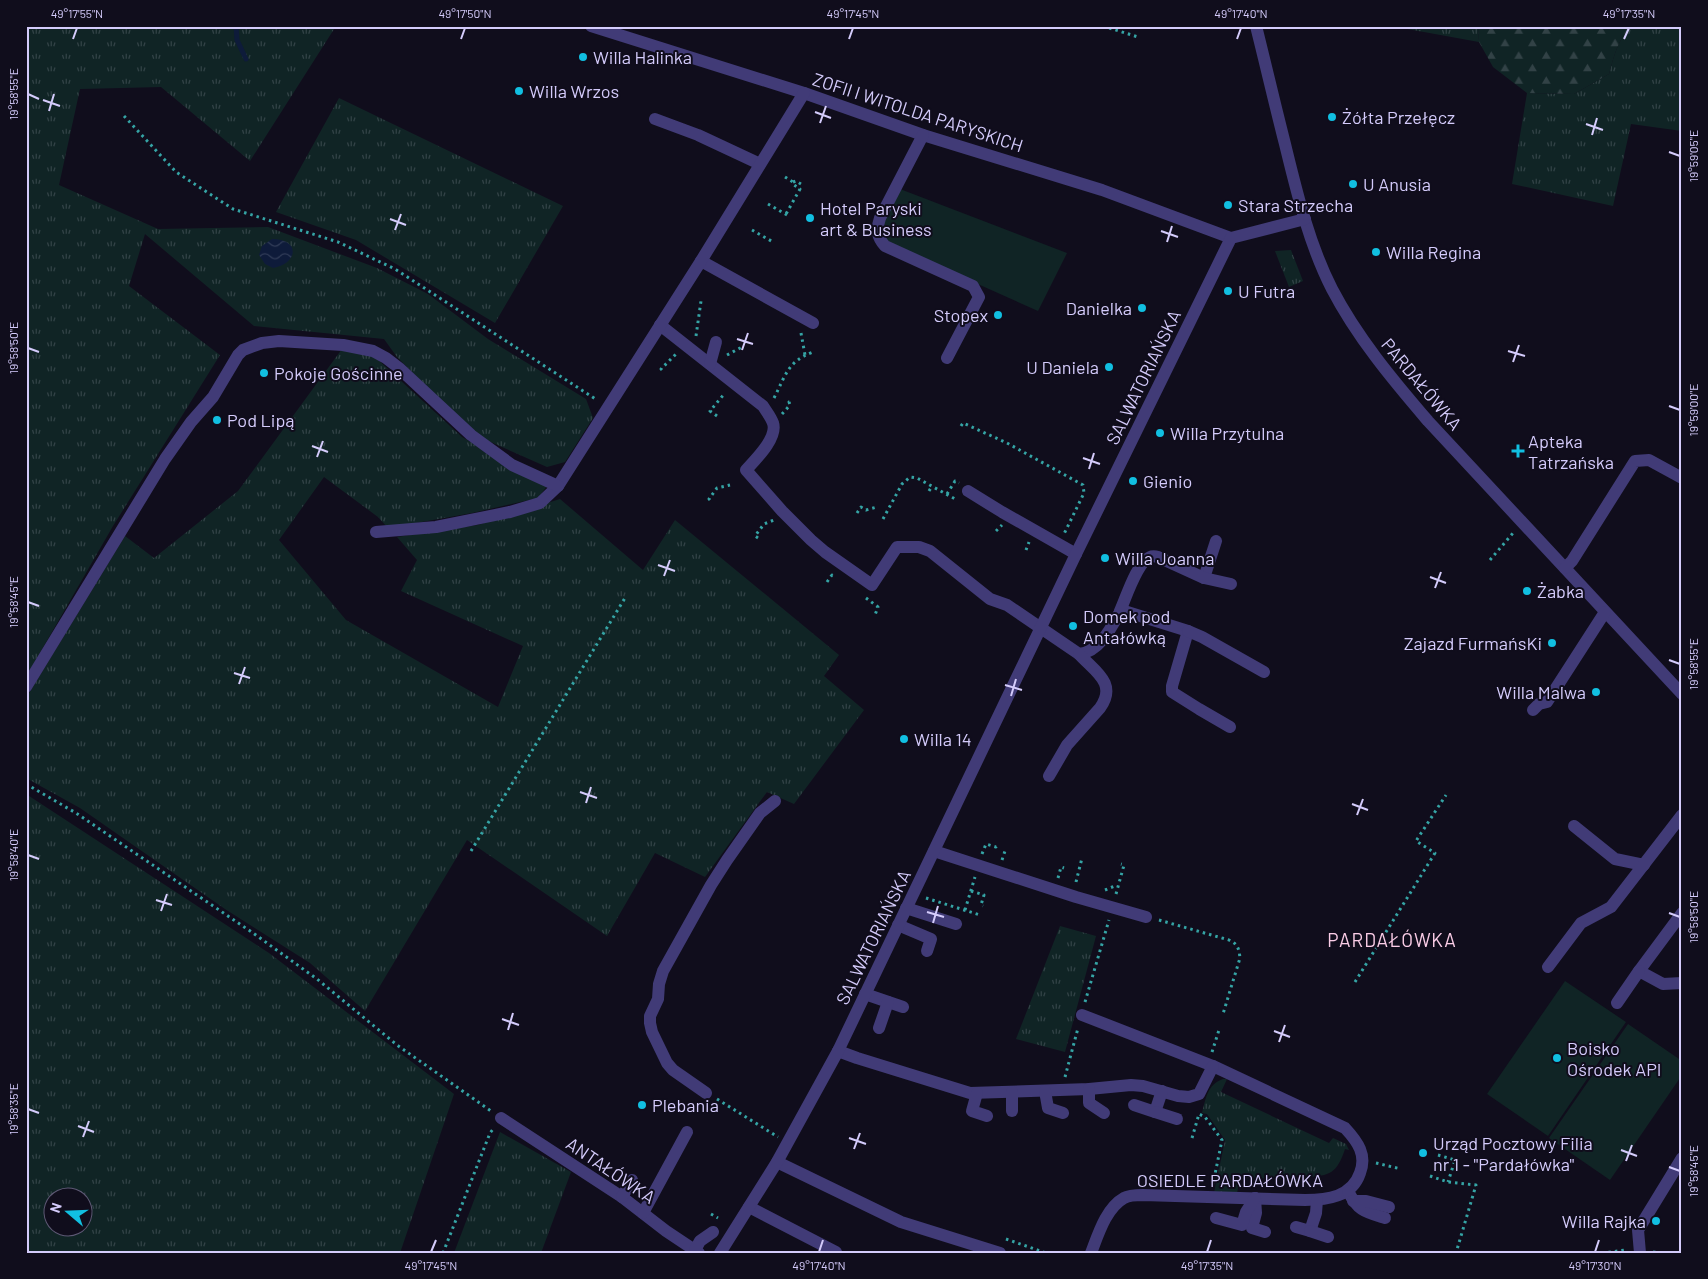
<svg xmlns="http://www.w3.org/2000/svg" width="1708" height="1279" font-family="Barlow,sans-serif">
<defs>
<pattern id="grass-tufts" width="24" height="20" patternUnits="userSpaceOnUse" patternTransform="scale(1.25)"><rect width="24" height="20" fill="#102425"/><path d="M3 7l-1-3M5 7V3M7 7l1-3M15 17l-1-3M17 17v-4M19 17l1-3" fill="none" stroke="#324246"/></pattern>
<pattern id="forest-firs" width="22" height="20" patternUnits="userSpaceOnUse" patternTransform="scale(1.25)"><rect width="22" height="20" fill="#102425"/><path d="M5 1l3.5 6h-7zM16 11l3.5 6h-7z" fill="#324246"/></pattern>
<pattern id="water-waves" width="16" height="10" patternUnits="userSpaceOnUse" patternTransform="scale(1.25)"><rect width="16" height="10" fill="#0e1b3a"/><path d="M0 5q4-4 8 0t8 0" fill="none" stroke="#303b57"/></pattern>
</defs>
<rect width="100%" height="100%" fill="#100d1c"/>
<g fill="url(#grass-tufts)" fill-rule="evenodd">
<polygon points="26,26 336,26 250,161 161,87 80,89 59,185 158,229 268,227 377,268 428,294 488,339 586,399 593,418 565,462 547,467 475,435 397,357 384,339 254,326 145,234 129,286 220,355 113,526 26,677"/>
<polygon points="1391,26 1478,26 1479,42"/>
<path d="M1631,26H1682V131L1631,124L1613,206L1512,184L1527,93L1574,94L1609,74C1614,56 1618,39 1631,26Z"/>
<polygon points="339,98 563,206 495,323 356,240 276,212"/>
<polygon points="1291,250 1303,281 1289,287 1275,251"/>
<polygon points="342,349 375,357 462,437 547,486 538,498 472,513 388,528 378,517 324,477 279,540 346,620 498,707 523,646 401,591 417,560 397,537 478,525 560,499 643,570 675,520 839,655 824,676 864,710 794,804 767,792 705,877 655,853 607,936 467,840 365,1011 310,963 225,909 80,808 26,778 26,698 125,536 154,558 238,491"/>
<path d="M26,794L269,953L454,1094L400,1253H26ZM52,1196H82V1226H52Z"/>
<polygon points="1060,926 1096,936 1065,1052 1016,1039"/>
<path d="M1223,1079H1227L1221,1092L1329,1143L1333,1138L1346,1144L1349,1150L1345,1149C1337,1173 1330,1176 1306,1177L1305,1175L1293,1176V1179L1240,1178L1237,1193H1214L1225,1140L1207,1114L1202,1113C1206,1098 1207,1085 1223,1079Z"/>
<polygon points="500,1132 571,1172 541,1253 454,1253"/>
</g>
<path fill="url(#forest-firs)" d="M1478,26H1562L1576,29V26H1631C1618,39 1614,56 1609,74L1574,94L1527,93L1493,67L1479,42Z"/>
<g fill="#102425">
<path d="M900,189L1067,253L1038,311L895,247C871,230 889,209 900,189Z"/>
<polygon points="1565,981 1626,1022 1548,1136 1487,1094"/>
<polygon points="1628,1024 1682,1061 1682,1075 1610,1180 1549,1138"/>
</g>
<path fill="url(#water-waves)" d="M272,239C300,239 299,263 273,268L265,264L259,255L262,246Z"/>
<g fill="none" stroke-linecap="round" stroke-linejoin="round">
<polyline stroke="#0e1b3a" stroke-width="5" points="236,26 237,40 246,59"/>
<g stroke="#35a4a5" stroke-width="3" stroke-dasharray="2.5 4" stroke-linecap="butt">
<polyline points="1103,26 1138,37"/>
<polyline points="124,116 176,172 233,209 338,242 395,269 597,400"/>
<polyline points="785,177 793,182 794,185 800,189 786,214"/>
<polyline points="793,182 796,181 804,186"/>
<polyline points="768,204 787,215"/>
<polyline points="752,230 773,242"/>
<polyline points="801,333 805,355"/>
<polyline points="696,336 701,301 702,301"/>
<polyline points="727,355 742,347"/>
<polyline points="662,370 661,369 676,354"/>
<path d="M774,398C786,375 787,362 813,352L814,354"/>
<polyline points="782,414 790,405 789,402 790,402"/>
<polyline points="717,416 710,411 725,393"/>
<polyline points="961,426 963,423 1007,443 1083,485 1084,493 1064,534"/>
<polyline points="929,491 932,486"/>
<polyline points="947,494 955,481 959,483"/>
<polyline points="710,500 709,499 717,488 730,485"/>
<polyline points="857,513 861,507 866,510 877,507"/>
<polyline points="883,519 902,484 910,477 917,478 957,500"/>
<polyline points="996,531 1002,525"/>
<polyline points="758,538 755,536 764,524 774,520"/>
<polyline points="1026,550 1029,542"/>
<polyline points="1490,560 1513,533"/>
<polyline points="827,582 832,575 834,577"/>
<polyline points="866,598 878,607 875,615"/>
<polyline points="26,784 76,813 253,933 317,979 397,1045 491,1111"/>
<polyline points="471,851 625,598"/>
<polyline points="982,854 986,844 996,847 997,846"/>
<polyline points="1002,860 1006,848"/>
<polyline points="1058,878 1061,867 1064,868"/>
<polyline points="1076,882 1082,858"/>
<polyline points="1105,890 1117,885"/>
<polyline points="971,891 984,895 981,905 983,906"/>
<polyline points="1116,894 1124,865 1121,864"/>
<polyline points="926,898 980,915"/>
<polyline points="965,910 975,877"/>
<path d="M1159,920L1229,940C1238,944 1239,949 1240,958L1223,1014"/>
<polyline points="1355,982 1435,853 1416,841 1446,795"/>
<polyline points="1085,1002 1109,920"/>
<polyline points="1212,1052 1219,1030"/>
<polyline points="1065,1077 1078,1028"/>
<polyline points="717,1099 778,1137"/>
<polyline points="1192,1138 1199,1114 1205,1117 1222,1140 1213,1184"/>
<polyline points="1438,1155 1455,1160 1448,1182"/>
<polyline points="1376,1163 1401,1169"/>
<polyline points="1430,1176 1448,1182 1476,1185 1456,1253"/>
<polyline points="711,1214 718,1218"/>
<polyline points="1006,1239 1046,1253"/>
<polyline points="1653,1252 1662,1253"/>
<polyline points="443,1253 490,1133 494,1128"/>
<polyline points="1602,1253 1626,1250"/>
</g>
<g stroke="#413b77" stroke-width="12">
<polyline points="591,26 804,93 923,135 1102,190 1231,238"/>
<path d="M1256,26C1266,66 1275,105 1285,144C1297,193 1309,244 1332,289C1357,337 1392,379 1428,421L1682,694"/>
<polyline points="655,119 698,135 760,164"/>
<path d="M923,135L880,218C876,230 877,237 885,246L973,286L979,297L947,358"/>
<polyline points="701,261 813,323"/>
<path d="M660,325L763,406C766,411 771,417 773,423C778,438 755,460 746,470L782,511L811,540L825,552L872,585L897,547H919L930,551L990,599L1007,605L1079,654C1100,652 1112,626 1121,610L1188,631L1172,686V692L1199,709L1230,727"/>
<polyline points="710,364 716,342"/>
<polyline points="968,491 1002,512 1076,554"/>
<polyline points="376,532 436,527 510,512 540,503 558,486 701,261 804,93"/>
<polyline points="1565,568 1572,561 1635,461 1649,460 1682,478"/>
<polyline points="1204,578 1216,541"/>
<path d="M1120,611C1126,598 1137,562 1150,557C1152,556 1155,556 1158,557L1204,578L1231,584"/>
<polyline points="1188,631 1202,637 1264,672"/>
<polyline points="26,687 165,459 191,422 213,397 238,355 243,350 262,343 279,341 343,345 373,351 386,358 399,368 471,435 512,465 558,486"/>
<polyline points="1533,710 1539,704 1547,702 1605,612"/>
<path d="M1049,776L1067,745L1100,708C1118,683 1094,671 1079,654"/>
<polyline points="1574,826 1615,859 1644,865"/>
<polyline points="934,851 1076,897 1146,917"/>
<polyline points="906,908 956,924"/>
<polyline points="1682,913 1639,971 1663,984 1682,983"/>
<polyline points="898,925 931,939 927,951"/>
<polyline points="1548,967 1581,923 1611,907 1682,815"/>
<polyline points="865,994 903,1007"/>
<polyline points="1617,1003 1639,971"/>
<path d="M1082,1015L1213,1066L1345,1128C1358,1142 1367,1155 1360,1173C1352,1197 1327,1200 1305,1200L1143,1195C1137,1195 1129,1195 1124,1198C1106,1208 1098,1235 1091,1253"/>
<polyline points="879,1028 888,1002"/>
<polyline points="838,1051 857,1058 970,1093 1089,1089 1131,1085 1143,1086 1178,1096 1189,1097 1199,1094 1213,1066"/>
<polyline points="1089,1089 1089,1103 1104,1113"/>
<polyline points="1045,1091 1048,1108 1063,1113"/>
<polyline points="1012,1092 1012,1111"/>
<polyline points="706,1093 673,1070 667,1063 652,1032 650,1023 650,1016 658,999 659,984 663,971 711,885 727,860 760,813 775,801"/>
<polyline points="977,1093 972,1111 987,1116"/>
<polyline points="1134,1105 1155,1112 1162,1091"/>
<polyline points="1155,1112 1177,1119"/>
<polyline points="501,1118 622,1197 666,1231 699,1253"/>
<polyline points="777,1162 901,1222 1000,1253"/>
<path d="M1348,1191C1358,1211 1365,1212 1385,1218"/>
<polyline points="622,1197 632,1180"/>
<polyline points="1255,1198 1256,1213 1252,1228 1265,1232"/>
<polyline points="1353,1201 1366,1201 1389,1207"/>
<polyline points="749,1207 836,1252"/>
<polyline points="643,1213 687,1132"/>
<polyline points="1216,1218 1242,1225 1246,1212 1255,1198"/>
<polyline points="1296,1227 1310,1231 1316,1213 1317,1200"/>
<polyline points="1310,1231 1328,1237"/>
<polyline points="695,1250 700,1241 713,1232"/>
<polyline points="720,1253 777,1162 838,1051 1076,554 1231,238 1305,219"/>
<polyline points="1640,1253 1638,1230 1682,1158"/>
</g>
</g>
<path fill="none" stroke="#d4cbfb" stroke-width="2" d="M73,39L77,28M461,39L465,28M849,39L853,28M1237,39L1241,28M1624,39L1629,28M28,94L39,99M43,100L60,106M49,111L54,94M815,112L831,118M820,123L826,106M1586,124L1603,130M1592,135L1597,118M1669,152L1680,156M390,219L406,225M395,230L401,214M1161,231L1178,237M1167,242L1172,226M737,339L753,344M28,348L39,352M742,350L748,333M1508,351L1525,356M1513,362L1519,345M1669,406L1680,410M312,446L328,452M317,457L323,441M1083,458L1100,464M1089,469L1094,453M658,565L675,571M664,576L670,560M1430,577L1446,583M1435,588L1441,572M28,602L39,606M1669,660L1680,664M234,673L250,678M239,684L245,667M1005,685L1022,690M1011,696L1016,679M580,792L597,798M586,803L591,787M1352,804L1368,810M1357,815L1363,799M28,855L39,859M156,900L172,905M161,911L167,894M927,912L944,917M1669,913L1680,917M933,923L938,906M502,1019L519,1025M508,1030L513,1013M1274,1031L1290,1037M1279,1042L1285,1025M28,1109L39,1113M78,1126L94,1132M83,1137L89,1121M849,1138L866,1144M854,1149L860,1133M1621,1150L1637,1156M1626,1161L1632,1145M1669,1167L1680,1171M431,1252L436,1240M819,1252L823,1240M1207,1252L1211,1240M1595,1252L1599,1240"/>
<g fill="#11bfe1" stroke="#100d1c" stroke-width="2">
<circle cx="583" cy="57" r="5"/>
<circle cx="519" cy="91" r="5"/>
<circle cx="1332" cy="117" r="5"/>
<circle cx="1353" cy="184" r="5"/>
<circle cx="1228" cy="205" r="5"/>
<circle cx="810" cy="218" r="5"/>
<circle cx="1376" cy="252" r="5"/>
<circle cx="1228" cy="291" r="5"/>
<circle cx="1142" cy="308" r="5"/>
<circle cx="998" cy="315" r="5"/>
<circle cx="1109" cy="367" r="5"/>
<circle cx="264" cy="373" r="5"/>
<circle cx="217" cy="420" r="5"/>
<circle cx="1160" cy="433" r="5"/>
<path d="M1515.5 443.5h5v5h5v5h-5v5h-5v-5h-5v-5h5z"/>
<circle cx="1133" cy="481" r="5"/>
<circle cx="1105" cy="558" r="5"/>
<circle cx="1527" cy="591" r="5"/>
<circle cx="1073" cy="626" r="5"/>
<circle cx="1552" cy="643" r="5"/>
<circle cx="1596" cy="692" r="5"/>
<circle cx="904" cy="739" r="5"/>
<circle cx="1557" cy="1058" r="5"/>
<circle cx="642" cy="1105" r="5"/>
<circle cx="1423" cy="1153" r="5"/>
<circle cx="1656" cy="1221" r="5"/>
</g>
<g text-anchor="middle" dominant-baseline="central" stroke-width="4" stroke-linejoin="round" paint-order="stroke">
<g font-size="18" fill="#d4cbfb" stroke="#100d1c" text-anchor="start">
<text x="593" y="57">Willa Halinka</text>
<text x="529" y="91">Willa Wrzos</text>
<text x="1342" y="117">Żółta Przełęcz</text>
<text x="1363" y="184">U Anusia</text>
<text x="1238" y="205">Stara Strzecha</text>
<text x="820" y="208">Hotel Paryski<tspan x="820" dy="21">art &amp; Business</tspan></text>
<text x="1386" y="252">Willa Regina</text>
<text x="1238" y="291">U Futra</text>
<text x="1132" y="308" text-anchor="end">Danielka</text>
<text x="988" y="315" text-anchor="end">Stopex</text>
<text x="1099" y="367" text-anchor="end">U Daniela</text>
<text x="274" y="373">Pokoje Gościnne</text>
<text x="227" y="420">Pod Lipą</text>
<text x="1170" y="433">Willa Przytulna</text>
<text x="1528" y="441">Apteka<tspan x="1528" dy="21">Tatrzańska</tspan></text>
<text x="1143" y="481">Gienio</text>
<text x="1115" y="558">Willa Joanna</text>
<text x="1537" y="591">Żabka</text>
<text x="1083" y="616">Domek pod<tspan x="1083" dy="21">Antałówką</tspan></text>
<text x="1542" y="643" text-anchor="end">Zajazd FurmańsKi</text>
<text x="1586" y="692" text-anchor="end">Willa Malwa</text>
<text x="914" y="739">Willa 14</text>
<text x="1567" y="1048">Boisko<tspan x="1567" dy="21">Ośrodek API</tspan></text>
<text x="652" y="1105">Plebania</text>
<text x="1433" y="1143">Urząd Pocztowy Filia<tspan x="1433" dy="21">nr 1 - "Pardałówka"</tspan></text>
<text x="1646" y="1221" text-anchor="end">Willa Rajka</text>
</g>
<g font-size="18" fill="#d4cbfb" stroke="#100d1c">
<text transform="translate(918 112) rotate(18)">ZOFII I WITOLDA PARYSKICH</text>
<text transform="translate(1143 377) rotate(-64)">SALWATORIAŃSKA</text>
<text transform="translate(1422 384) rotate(50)">PARDAŁÓWKA</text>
<text transform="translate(873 937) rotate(-64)">SALWATORIAŃSKA</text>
<text transform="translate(611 1170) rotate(34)">ANTAŁÓWKA</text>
<text x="1230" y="1180">OSIEDLE PARDAŁÓWKA</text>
</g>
<g font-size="19" letter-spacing="1" fill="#fbcde7" stroke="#100d1c">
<text x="1392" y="939">PARDAŁÓWKA</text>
</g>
</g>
<rect width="1708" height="1279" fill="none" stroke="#100d1c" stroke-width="55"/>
<g transform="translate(68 1212) rotate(289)"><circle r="24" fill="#100d1c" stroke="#5e5975"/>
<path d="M0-4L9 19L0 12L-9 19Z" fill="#11bfe1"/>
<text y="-8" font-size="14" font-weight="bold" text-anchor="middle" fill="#d4cbfb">N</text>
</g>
<rect x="28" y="28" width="1652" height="1224" fill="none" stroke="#d4cbfb" stroke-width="2"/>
<g font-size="12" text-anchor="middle" fill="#d4cbfb">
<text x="77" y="18">49°17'55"N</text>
<text x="465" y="18">49°17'50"N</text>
<text x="853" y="18">49°17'45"N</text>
<text x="1241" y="18">49°17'40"N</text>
<text x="1629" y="18">49°17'35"N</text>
<text transform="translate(14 94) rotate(-90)" y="4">19°58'55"E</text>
<text transform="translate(1694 156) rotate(-90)" y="4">19°59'05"E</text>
<text transform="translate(14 348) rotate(-90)" y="4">19°58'50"E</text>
<text transform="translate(1694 410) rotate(-90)" y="4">19°59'00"E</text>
<text transform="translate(14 602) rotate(-90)" y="4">19°58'45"E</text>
<text transform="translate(1694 664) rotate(-90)" y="4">19°58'55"E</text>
<text transform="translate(14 855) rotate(-90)" y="4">19°58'40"E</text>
<text transform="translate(1694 917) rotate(-90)" y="4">19°58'50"E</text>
<text transform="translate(14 1109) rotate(-90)" y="4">19°58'35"E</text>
<text transform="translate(1694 1171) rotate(-90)" y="4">19°58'45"E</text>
<text x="431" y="1270">49°17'45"N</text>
<text x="819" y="1270">49°17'40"N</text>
<text x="1207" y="1270">49°17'35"N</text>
<text x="1595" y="1270">49°17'30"N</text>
</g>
</svg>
